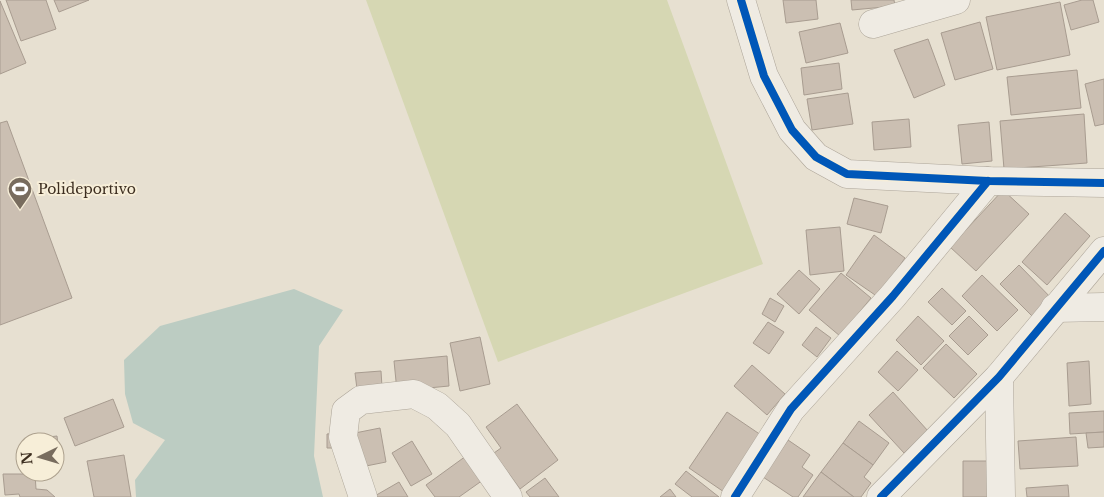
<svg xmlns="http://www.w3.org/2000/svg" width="1104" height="497" font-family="'Libre Baskerville',serif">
<rect width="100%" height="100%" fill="#e7e0d1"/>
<polygon fill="#d6d7b3" points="366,0 667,0 763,264 498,362"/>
<polygon fill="#bcccc2" points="294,289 343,310 319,346 314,456 323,497 136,497 135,480 165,440 133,423 125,394 124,360 160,326"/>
<g fill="#cbbfb2" stroke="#a89c90">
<polygon points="6,0 46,0 56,29 21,41"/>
<polygon points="54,0 89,0 59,12"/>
<polygon points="783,0 816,0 818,19 786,23"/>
<polygon points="851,0 894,0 895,6 852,10"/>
<polygon points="1082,0 1093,0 1099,22 1071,30 1064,5"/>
<polygon points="0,1 26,63 0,74"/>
<polygon points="1060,2 1070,55 997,70 986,17"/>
<polygon points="980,22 993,69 955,80 941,33"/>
<polygon points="840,23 848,53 806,63 799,32"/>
<polygon points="928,39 945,85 914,98 894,50"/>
<polygon points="839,63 842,89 804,95 801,68"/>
<polygon points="1077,70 1081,108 1011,115 1007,77"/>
<polygon points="1104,79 1104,124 1095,126 1085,84"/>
<polygon points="848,93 853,124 812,130 807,99"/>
<polygon points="1084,114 1087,163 1004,169 1000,121"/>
<polygon points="909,119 911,147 874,150 872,122"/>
<polygon points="7,121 72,298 0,325 0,123"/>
<polygon points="989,122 992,161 962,164 958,125"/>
<polygon points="1003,190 1029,214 976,271 950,247"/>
<polygon points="854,198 888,206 881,233 847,224"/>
<polygon points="1065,213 1090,236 1047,285 1022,262"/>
<polygon points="840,227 844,271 810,275 806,230"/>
<polygon points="874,235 905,258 878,297 846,275"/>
<polygon points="1019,265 1056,303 1038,322 1000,284"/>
<polygon points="799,270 820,289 799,314 777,294"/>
<polygon points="841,273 871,298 840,336 809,310"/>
<polygon points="982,275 1018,310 997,331 962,296"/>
<polygon points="942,288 966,311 952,325 928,302"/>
<polygon points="770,298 784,306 775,322 762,314"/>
<polygon points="918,316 944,341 921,365 896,340"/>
<polygon points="969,316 988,335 968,355 949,336"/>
<polygon points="768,322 784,332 769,354 753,343"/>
<polygon points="816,327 831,338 817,357 802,345"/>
<polygon points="480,337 490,384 460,391 450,343"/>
<polygon points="946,344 977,374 954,398 923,368"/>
<polygon points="897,351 918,370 898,391 878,372"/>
<polygon points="447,356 449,386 397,391 394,361"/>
<polygon points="1089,361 1091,404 1069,406 1067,363"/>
<polygon points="752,365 785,394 767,415 734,386"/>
<polygon points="381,371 382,387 357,389 355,373"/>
<polygon points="893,392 928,431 904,453 869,415"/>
<polygon points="113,399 124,427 75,446 64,418"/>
<polygon points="517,404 558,460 520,489 494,453 501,448 486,427"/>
<polygon points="1104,411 1104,432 1070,434 1069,413"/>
<polygon points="727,412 761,435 724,492 689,468"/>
<polygon points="859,421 889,443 873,465 843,443"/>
<polygon points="380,428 386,462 361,467 355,433"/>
<polygon points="1104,432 1104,447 1088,448 1086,433"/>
<polygon points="339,433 340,448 327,448 327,434"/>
<polygon points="57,436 60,462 55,463 55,442 25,442 25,462 23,440"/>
<polygon points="1076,437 1078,466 1020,469 1018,441"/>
<polygon points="788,440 810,455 802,467 813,475 798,497 793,497 763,477"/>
<polygon points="412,441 432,474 411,486 392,453"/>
<polygon points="843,443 873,465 864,477 871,483 861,497 854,497 821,472"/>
<polygon points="124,455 131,497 94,497 87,461"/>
<polygon points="466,456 483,480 459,497 435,497 426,485"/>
<polygon points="963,461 989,461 988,497 963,497"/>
<polygon points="686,471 719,497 692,497 675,484"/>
<polygon points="821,472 851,495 854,497 803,497"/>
<polygon points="3,474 35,474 36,489 47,490 55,497 20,497 19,494 5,495"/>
<polygon points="545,478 559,497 530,497 526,492"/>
<polygon points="399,482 408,497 373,497"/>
<polygon points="1068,485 1069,497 1027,497 1026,488"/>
<polygon points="670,489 676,497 660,497"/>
</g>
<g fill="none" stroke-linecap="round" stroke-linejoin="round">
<defs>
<g id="minor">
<polyline points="741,0 764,76 792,130 816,157 847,174 988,181 1104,183"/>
<polyline points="873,24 956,0"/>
<polyline points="1055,308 1104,307"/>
<polyline points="999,377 1001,497"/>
<polyline points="363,497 343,437 346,411 361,400 414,394 437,406 458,425 508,497"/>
<polyline points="735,497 791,409 893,296 988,181"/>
<polyline points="881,497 999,377 1104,251"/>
</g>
</defs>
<use href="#minor" stroke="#ada599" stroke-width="29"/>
<use href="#minor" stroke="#efebe3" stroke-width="28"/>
<defs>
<g id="cycleway">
<polyline points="741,0 764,76 792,130 816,157 847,174 988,181 1104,183"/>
<polyline points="735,497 791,409 893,296 988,181"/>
<polyline points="881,497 999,377 1104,251"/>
</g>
</defs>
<use href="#cycleway" stroke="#f7eed8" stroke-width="11"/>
<use href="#cycleway" stroke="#0057b8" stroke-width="8"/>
</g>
<defs>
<symbol id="stadium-pin" viewBox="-11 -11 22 30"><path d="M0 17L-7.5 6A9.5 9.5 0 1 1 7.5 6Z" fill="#786c5e" stroke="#f7eed8"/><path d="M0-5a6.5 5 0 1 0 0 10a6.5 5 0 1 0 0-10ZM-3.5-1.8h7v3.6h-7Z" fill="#fff"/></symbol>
</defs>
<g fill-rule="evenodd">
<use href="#stadium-pin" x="6" y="175" width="28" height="38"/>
</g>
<g text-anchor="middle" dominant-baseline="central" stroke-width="4" stroke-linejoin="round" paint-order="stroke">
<g font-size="14" fill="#3d2e20" stroke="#f7eed8" text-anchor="start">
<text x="38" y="189">Polideportivo</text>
</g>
</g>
<g transform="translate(40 457) rotate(265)"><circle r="24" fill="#f7eed8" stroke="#ada18e"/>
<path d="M0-4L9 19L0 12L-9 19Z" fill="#786c5e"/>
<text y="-8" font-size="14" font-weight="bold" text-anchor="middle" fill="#3d2e20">N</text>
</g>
</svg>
